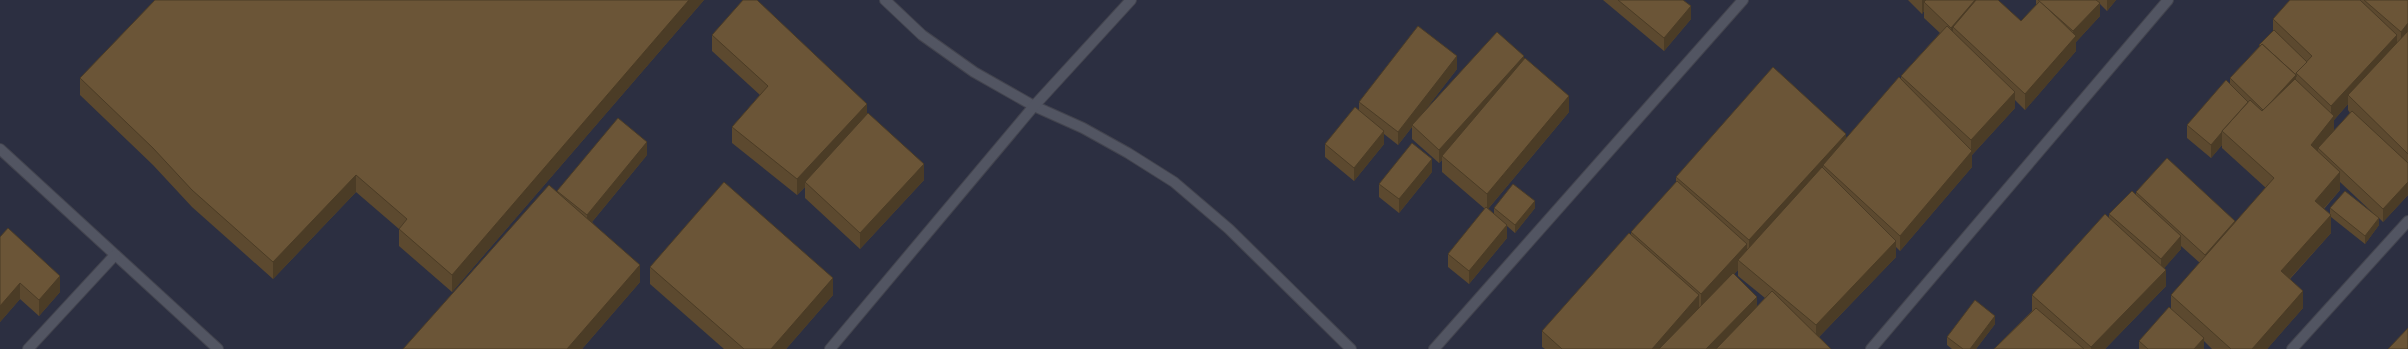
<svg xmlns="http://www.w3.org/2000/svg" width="2408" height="349" font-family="Commissioner,sans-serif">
<rect width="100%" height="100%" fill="#242632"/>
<rect fill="#2c2f41" x="0" y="0" width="2408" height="349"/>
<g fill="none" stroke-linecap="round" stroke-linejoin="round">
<defs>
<g id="minor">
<polyline points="885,0 922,35 974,72 1034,106 1083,128 1128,153 1174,182 1229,229 1351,349"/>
<polyline points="0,149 218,349"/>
<polyline points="28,349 115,255"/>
<polyline points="830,349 1034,106 1131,0"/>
<polyline points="1434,349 1743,0"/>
<polyline points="1871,349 2168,0"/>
<polyline points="2292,349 2408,221"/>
</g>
</defs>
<use href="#minor" stroke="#43444e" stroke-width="12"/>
<use href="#minor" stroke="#525562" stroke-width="10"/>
</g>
<g fill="#5c492f" fill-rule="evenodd">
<polygon points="704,0 452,292 399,246 399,229 356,192 273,279 192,207 153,165 80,95 80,78"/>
<polygon points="1603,0 1683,0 1691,19 1664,51"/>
<path d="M1908,0H1998L2021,21L2036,5V0H2116L2107,11L2100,4V16L2076,42V51L2025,110L2015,100V108L1972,155V167L1900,251L1896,247V257L1819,337L1831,349H1545L1542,347V331L1631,234V232L1676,183V177L1846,138L1901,79V76L1940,33L1924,18V11L1922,14ZM1738,270V276L1765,298L1757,307L1734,274Z"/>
<path d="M2290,0H2408V195L2383,222L2379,218V225L2365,244L2331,217V233L2290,279L2303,308L2267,349H2212L2204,341V349H2139V341L2171,309V295L2200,263L2181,246V249L2164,268L2166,286L2105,349H1994L2032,311V295L2109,218V214L2136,195V192L2235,223L2266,188L2222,148V145L2211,158L2187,138V125L2230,83V78L2259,47V45L2273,31V19ZM2348,104V110L2350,113L2334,131V120ZM2340,182L2374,214L2330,208V214L2324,209L2340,190Z"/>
<polygon points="712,35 867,114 924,180 860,249 805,198 805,187 797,195 732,143 732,127 760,95 712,51"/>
<polygon points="1524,60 1569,112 1488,209 1494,214 1494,208 1535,208 1515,233 1507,226 1507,238 1469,284 1448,267 1448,254 1485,209 1442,172 1442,160 1439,163 1412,139 1412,127 1398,145 1384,134 1384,144 1354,181 1325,157 1325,144 1359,110 1359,102 1457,69 1419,118"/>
<polygon points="647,155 592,222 640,282 582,349 403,349 557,192 557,191"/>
<polygon points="1432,172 1399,213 1379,197 1379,184"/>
<polygon points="0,237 60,292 39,316 20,299 0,322"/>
<polygon points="650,267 833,295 786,349 724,349 650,284"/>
<polygon points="1995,324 1976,349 1952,349 1947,345 1947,337"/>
</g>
<g fill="#4b3c26">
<polygon points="689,0 704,0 452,292 452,275"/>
<polygon points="1922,0 1934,0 1924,2 1924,11 1922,14"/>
<polygon points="1975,0 1988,0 1953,27 1953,41 1951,43 1951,28"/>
<polygon points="2107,0 2116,0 2107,11"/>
<polygon points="2100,3 2100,16 2076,42 2076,51 2025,110 2025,94 2073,39 2073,31"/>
<polygon points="1691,6 1691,19 1664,51 1664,38"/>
<polygon points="2408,23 2408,37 2401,45 2401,32"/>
<polygon points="2397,35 2397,51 2348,95 2348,104 2334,120 2334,133 2318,148 2318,153 2311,145 2331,119 2331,106"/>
<polygon points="1457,56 1457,69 1413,126 1412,125 1412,127 1398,145 1398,132"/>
<polygon points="1524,56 1524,69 1442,156 1442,160 1439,163 1439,150"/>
<polygon points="2296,75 2296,84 2264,110"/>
<polygon points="2015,92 2015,108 1972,155 1972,167 1900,251 1900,236 1971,152 1971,140"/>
<polygon points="1569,96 1569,112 1487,210 1487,194"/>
<polygon points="867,104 867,120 805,182 805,187 797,195 797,179"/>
<polygon points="1384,131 1384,144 1354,181 1354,168"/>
<polygon points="2222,132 2222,145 2211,158 2211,145"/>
<polygon points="1846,134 1846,150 1823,165 1823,175 1749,256 1749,240"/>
<polygon points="647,142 647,155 587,228 587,215"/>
<polygon points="1432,159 1432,172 1399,213 1399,199"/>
<polygon points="924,164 924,180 860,249 860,233"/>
<polygon points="2340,172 2340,190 2315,218 2315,201"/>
<polygon points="356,175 356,192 273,279 273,262"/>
<polygon points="2408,182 2408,195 2383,222 2383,209"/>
<polygon points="1535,201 1535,208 1515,233 1515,225"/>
<polygon points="2331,215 2331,233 2281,288 2281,271"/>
<polygon points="2379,218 2379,225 2365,244 2365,236"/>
<polygon points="2235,221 2235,234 2205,268 2205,255"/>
<polygon points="1507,225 1507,238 1469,284 1469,271"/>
<polygon points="2181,236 2181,249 2161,272 2161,259"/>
<polygon points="1896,241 1896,257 1816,340 1816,325"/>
<polygon points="1747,244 1747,260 1738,260 1738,270 1701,310 1701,294"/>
<polygon points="640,265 640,282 582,349 567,349"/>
<polygon points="2166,270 2166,286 2105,349 2091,349 2091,347"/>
<polygon points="60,276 60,292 39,316 39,300"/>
<polygon points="833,278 833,295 786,349 771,349"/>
<polygon points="20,283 20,299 0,322 0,306"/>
<polygon points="2303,291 2303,308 2267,349 2252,349"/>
<polygon points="1699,295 1699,311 1666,349 1652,349"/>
<polygon points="1757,297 1757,314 1723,349 1706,349"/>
<polygon points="1995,316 1995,324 1976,349 1970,349"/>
<polygon points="2204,338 2204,349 2194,349"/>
</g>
<g fill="#6b5537" stroke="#4b3c26">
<polygon points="155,0 689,0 452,275 399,229 407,219 356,175 273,262 192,190 153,148 80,78"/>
<polygon points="743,0 757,0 867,104 797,179 732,127 768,86 712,35"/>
<polygon points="1618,0 1683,0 1691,6 1664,38"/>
<polygon points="1926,0 1975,0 1951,28 1924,2"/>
<polygon points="1976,0 1998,0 2021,21 2040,1 2076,36 2025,94 1953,27"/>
<polygon points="2038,0 2096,0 2100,3 2073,31"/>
<polygon points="2290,0 2360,0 2397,35 2331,106 2296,73 2312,56 2273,19"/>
<polygon points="2364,0 2408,0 2408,23 2401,32"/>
<polygon points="1418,26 1457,56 1398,132 1359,102"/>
<polygon points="1947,26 2015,92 1971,140 1901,76"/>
<polygon points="2274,30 2307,62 2296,73 2296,77 2296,75 2262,44 2260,46 2259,45"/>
<polygon points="2408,31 2408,154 2348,95"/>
<polygon points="1497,32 1524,56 1439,150 1412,125"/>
<polygon points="2262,44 2296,75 2272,101 2263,110 2230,78"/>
<polygon points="1525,58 1569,96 1487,194 1442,156"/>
<polygon points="1773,67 1846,134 1749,240 1676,177"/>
<polygon points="1899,77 1972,151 1900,236 1823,165"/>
<polygon points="2295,79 2334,116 2311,145 2340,172 2315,201 2331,215 2281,271 2303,291 2252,349 2231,349 2171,295 2274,178 2222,131 2250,100 2262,111"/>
<polygon points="2226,80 2248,102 2222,131 2222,132 2211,145 2187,125"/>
<polygon points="1355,107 1384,131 1354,168 1325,144"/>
<polygon points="2352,111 2408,163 2408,182 2383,209 2318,148"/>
<polygon points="868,113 924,164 860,233 805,182"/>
<polygon points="618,118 647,142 587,215 557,191"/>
<polygon points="1412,143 1432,159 1399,199 1379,184"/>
<polygon points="2167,158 2235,221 2205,255 2136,192"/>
<polygon points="1822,167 1896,241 1816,325 1738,260"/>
<polygon points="1677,181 1747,244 1701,294 1631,232"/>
<polygon points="724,182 833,278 771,349 744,349 650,267"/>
<polygon points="1513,184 1535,201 1515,225 1494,208"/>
<polygon points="549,185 640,265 567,349 403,349"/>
<polygon points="2132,191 2181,236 2161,259 2109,214"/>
<polygon points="2345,191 2379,218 2365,236 2330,208"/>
<polygon points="1486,207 1507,225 1469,271 1448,254"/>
<polygon points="2105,214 2166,270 2091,347 2032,295"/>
<polygon points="8,228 60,276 39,300 20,283 0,306 0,237"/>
<polygon points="1629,233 1699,295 1652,349 1562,349 1542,331"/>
<polygon points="1733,273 1757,297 1706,349 1659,349"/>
<polygon points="1772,291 1831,349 1716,349"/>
<polygon points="1975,300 1995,316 1970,349 1963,349 1947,337"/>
<polygon points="2169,307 2204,338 2194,349 2148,349 2139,341"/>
<polygon points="2036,308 2084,349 1994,349"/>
<polygon points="2408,328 2408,349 2388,349"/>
</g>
</svg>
